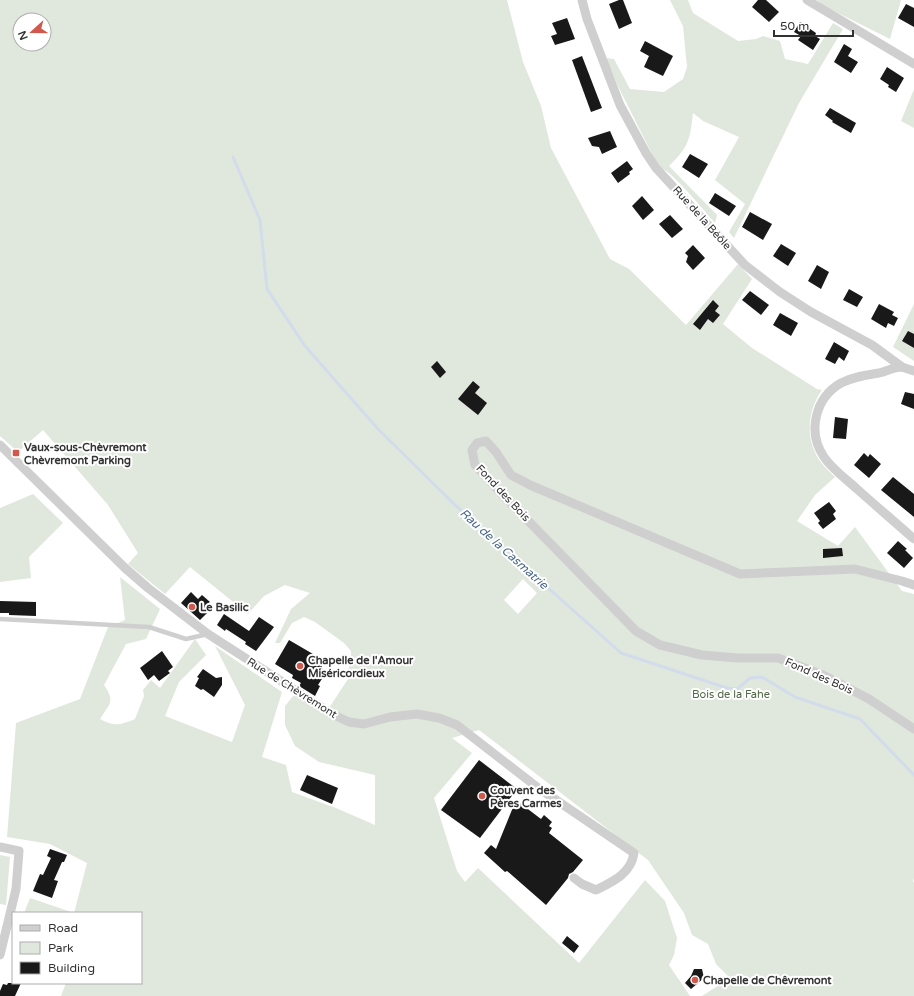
<svg xmlns="http://www.w3.org/2000/svg" width="914" height="996" font-family="'Varela Round',sans-serif">
<rect width="100%" height="100%" fill="#fff"/>
<g fill="#e0e8dd" fill-rule="evenodd">
<path d="M0,0H507L523,62L541,106L551,148L610,259L629,269L686,325L738,264L752,279L723,324L752,348L817,389L822,390C807,411 805,440 820,461C824,467 830,472 835,477L815,495L797,521L838,546L855,527L902,591L914,594V879L913,881L914,883V996H702L730,978L716,964L708,944L692,935L684,913L648,860L479,730L452,738L472,753L434,798L457,871L465,882L478,868L579,963L645,880L665,901L677,938L674,955L669,965L690,996H61L66,983H141V913H24L30,898L74,913L87,863L50,844L7,837L16,723L80,699L108,627L125,620L120,577L160,609L146,639L126,644L104,685C116,702 109,704 100,719C115,727 120,725 135,719L144,696L143,690L151,680L160,688L195,639L206,655L179,682L165,716L232,742L245,705L215,646L282,692L262,757L286,765L292,792L336,808L375,825V775L319,762L295,746L285,725V706L298,690L329,708L348,679V671L351,658V651L344,643L315,622L304,617L292,623L280,643H275L291,609L310,593L285,585L264,596L248,614L190,567L165,594L128,564L138,553L108,505L43,430L18,452L0,436ZM20,20H44V44H20ZM523,579L537,593L518,614L504,600Z"/>
<path d="M670,0H688L693,13L738,41L756,39L763,36L780,41L785,59L808,64L833,23L843,29L799,103L734,238L729,232L745,204L715,180L739,137L703,121L693,113C690,139 689,147 669,166L717,215L715,223C706,213 671,170 662,169L654,158L617,84L606,58L614,59L630,89L664,92L683,79L687,67L683,26Z"/>
<polygon points="817,0 901,0 890,39 824,6"/>
<polygon points="914,89 914,128 901,121"/>
<polygon points="914,304 914,361 893,347"/>
<polygon points="33,494 63,523 29,557 31,578 0,582 0,508"/>
<polygon points="0,855 10,857 6,905 0,904"/>
</g>
<g fill="none" stroke-linecap="round" stroke-linejoin="round">
<polyline stroke="#d2dcea" stroke-width="3" points="233,157 260,220 267,289 305,346 378,429 454,504 621,653 727,688 737,689 750,678 762,677 795,697 860,719 914,775"/>
</g>
<g fill="#191919">
<polygon points="619,0 623,0 632,23 619,29 609,4"/>
<polygon points="758,0 766,0 779,12 769,22 752,7"/>
<polygon points="906,4 914,8 914,27 898,18"/>
<polygon points="567,18 575,39 555,45 551,36 557,34 552,23"/>
<polygon points="800,22 816,33 815,36 820,39 813,50 798,40 801,36 794,32"/>
<polygon points="645,41 673,56 663,76 644,67 649,56 640,51"/>
<polygon points="844,44 852,49 848,56 858,62 851,73 834,62"/>
<polygon points="582,56 602,108 591,112 572,60"/>
<polygon points="887,67 904,78 896,92 888,87 889,85 880,79"/>
<polygon points="830,108 856,123 851,133 832,122 833,121 825,115"/>
<polygon points="610,131 617,147 602,154 599,147 592,146 588,138"/>
<polygon points="690,154 708,164 699,178 682,167"/>
<polygon points="627,161 633,169 629,172 630,174 618,183 611,173"/>
<polygon points="715,193 736,206 729,216 709,203"/>
<polygon points="642,196 654,210 643,220 632,206"/>
<polygon points="750,212 772,224 763,240 742,227"/>
<polygon points="670,215 683,229 672,238 659,224"/>
<polygon points="781,244 796,253 788,266 773,256"/>
<polygon points="693,245 705,258 693,270 686,262 688,256 685,253"/>
<polygon points="817,265 829,272 821,289 808,281"/>
<polygon points="849,289 863,297 857,307 843,300"/>
<polygon points="750,291 769,305 761,315 742,300"/>
<polygon points="713,300 719,306 715,311 720,315 713,323 708,319 700,330 693,324"/>
<polygon points="879,304 894,312 892,315 898,318 894,326 888,323 886,328 871,319"/>
<polygon points="780,313 798,323 791,336 773,325"/>
<polygon points="908,331 914,334 914,348 902,341"/>
<polygon points="834,342 849,351 844,361 839,357 835,364 825,359"/>
<polygon points="437,361 446,372 440,378 431,367"/>
<polygon points="473,381 480,387 475,393 487,403 478,415 458,399"/>
<polygon points="905,392 914,394 914,409 901,404"/>
<polygon points="835,417 848,419 846,439 833,438"/>
<polygon points="864,453 868,457 870,454 881,464 869,478 854,465"/>
<polygon points="893,477 914,494 914,517 881,490"/>
<polygon points="829,502 836,511 833,514 836,519 823,529 818,523 820,521 814,513"/>
<polygon points="898,541 907,549 905,550 913,558 904,568 887,553"/>
<polygon points="842,548 843,556 823,558 823,549"/>
<polygon points="191,592 198,599 202,595 210,602 205,606 210,610 200,620 181,603"/>
<polygon points="0,601 36,602 36,616 9,615 9,613 0,613"/>
<polygon points="224,614 249,631 259,617 274,627 256,651 245,644 246,642 226,629 225,631 217,625"/>
<polygon points="289,640 325,661 321,668 327,671 318,685 320,686 315,696 299,686 301,683 292,678 293,675 275,664"/>
<polygon points="162,651 173,667 168,671 170,673 159,681 154,675 148,680 140,668"/>
<polygon points="203,669 216,678 222,677 222,685 214,697 203,689 201,690 195,686 199,678 197,677"/>
<polygon points="479,760 517,789 480,838 441,810"/>
<polygon points="307,775 338,788 332,804 300,790"/>
<polygon points="516,800 541,819 544,815 552,822 549,826 552,828 549,833 583,860 573,872 569,874 568,878 546,905 507,871 505,872 484,853 491,845 496,849"/>
<polygon points="50,849 67,855 64,862 62,862 54,880 58,881 52,898 33,891 40,874 43,875 51,858 47,856"/>
<polygon points="567,936 579,946 574,953 562,943"/>
<polygon points="694,969 702,969 704,978 691,989 685,983 691,976"/>
<polygon points="8,983 21,983 15,996 0,996 0,991 3,984 7,985"/>
</g>
<g fill="none" stroke-linecap="round" stroke-linejoin="round">
<polyline stroke="#cfcfcf" stroke-width="4.5" points="0,619 149,627 186,639 208,634"/>
<g stroke="#cfcfcf" stroke-width="9">
<polyline points="582,0 587,19 620,105 646,153 656,168 745,265 780,292 811,312 872,345 902,367 914,371"/>
<polyline points="807,0 914,64"/>
<path d="M902,367C894,367 887,371 879,373C866,375 853,377 841,383C815,398 807,432 824,457C832,469 846,479 857,489C876,506 895,522 914,539"/>
<path d="M0,445L125,568L148,588L208,634L332,714L349,722L364,724L390,717L417,714L439,718L457,725L537,787L634,853C631,874 612,882 596,890L582,884L574,878"/>
<polyline points="914,585 902,581 855,569 740,574 530,485 511,475 496,452 486,441 477,443 472,450 475,465 500,492 636,631 660,645 702,655 738,658 778,658 823,675 869,699 914,729"/>
<polyline points="0,847 19,851 16,889 0,955"/>
</g>
</g>
<g fill="#d1584c" stroke="#fff" stroke-width="1.5">
<rect x="12" y="449" width="8" height="8" rx="2"/>
<circle cx="192" cy="607" r="4"/>
<circle cx="300" cy="666" r="4"/>
<circle cx="482" cy="796" r="4"/>
<circle cx="695" cy="980" r="4"/>
</g>
<g text-anchor="middle" dominant-baseline="central" stroke-width="4" stroke-linejoin="round" paint-order="stroke">
<g font-size="11" fill="#323232" stroke="#fff">
<text transform="translate(702 218) rotate(48)">Rue de la Béôle</text>
<text transform="translate(503 493) rotate(47)">Fond des Bois</text>
<text transform="translate(819 676) rotate(24)">Fond des Bois</text>
<text transform="translate(292 688) rotate(32)">Rue de Chèvremont</text>
</g>
<g font-size="11" font-weight="bold" fill="#323232" stroke="#fff" text-anchor="start">
<text x="24" y="447">Vaux-sous-Chèvremont<tspan x="24" dy="13">Chèvremont Parking</tspan></text>
<text x="200" y="607">Le Basilic</text>
<text x="308" y="660">Chapelle de l'Amour<tspan x="308" dy="13">Miséricordieux</tspan></text>
<text x="490" y="790">Couvent des<tspan x="490" dy="13">Pères Carmes</tspan></text>
<text x="703" y="980">Chapelle de Chêvremont</text>
</g>
<g font-size="11" fill="#4f6944" stroke="#fff">
<text x="731" y="694">Bois de la Fahe</text>
</g>
<g font-size="12" font-style="italic" fill="#49678c" stroke="#fff">
<text transform="translate(504 549) rotate(42)">Rau de la Casmatrie</text>
</g>
</g>
<rect x="12" y="912" width="130" height="72" fill="#ffffff" stroke="#adadad"/>
<rect x="20" y="925" width="20" height="6" fill="#cfcfcf" stroke="#adadad"/>
<text x="48" y="932" font-size="12" fill="#323232">Road</text>
<rect x="20" y="942" width="20" height="12" fill="#e0e8dd" stroke="#adadad"/>
<text x="48" y="952" font-size="12" fill="#323232">Park</text>
<rect x="20" y="962" width="20" height="12" fill="#191919" stroke="#adadad"/>
<text x="48" y="972" font-size="12" fill="#323232">Building</text>
<g transform="translate(32 32) rotate(249)"><circle r="19" fill="#ffffff" stroke="#adadad"/>
<path d="M0-3L7 15L0 10L-7 15Z" fill="#d1584c"/>
<text y="-6" font-size="11" font-weight="bold" text-anchor="middle" fill="#323232">N</text>
</g>
<path d="M774 30v6h79v-6" fill="none" stroke="#323232" stroke-width="2"/>
<text x="780" y="30" font-size="12" fill="#323232" stroke="#ffffff" stroke-width="3" paint-order="stroke">50 m</text>
</svg>
